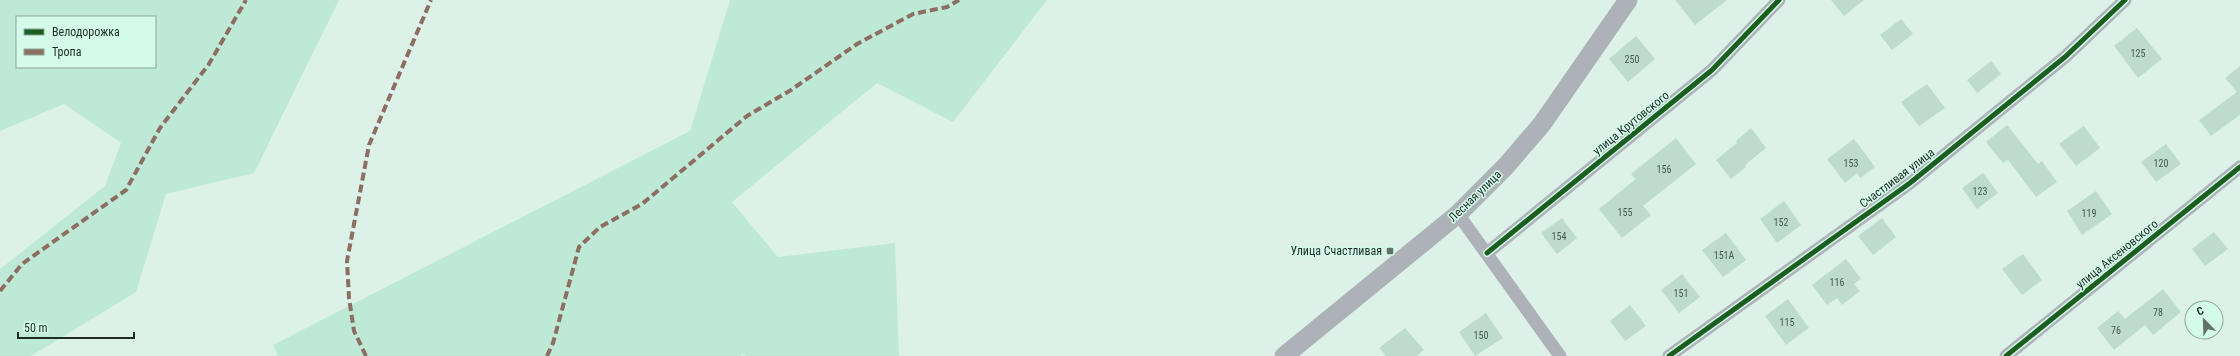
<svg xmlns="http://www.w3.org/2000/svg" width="2240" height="356" font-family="'Roboto Condensed',sans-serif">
<rect width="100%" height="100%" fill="#dcf2e8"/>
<g fill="#bee9d6" fill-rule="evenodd">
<path d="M0,0H339L254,173L166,194L136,292L31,356H0V269L105,186L121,143L64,104L0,131ZM17,17H155V67H17Z"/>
<polygon points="730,0 1047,0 953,122 877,83 732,202 778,257 895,243 899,356 747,356 742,354 741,356 278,356 273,345 690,131"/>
</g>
<g fill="#bedbd0">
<polygon points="1675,0 1727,0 1695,25"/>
<polygon points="1831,0 1864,0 1844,16"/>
<polygon points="1901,19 1913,34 1892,50 1880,35"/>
<polygon points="2137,28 2162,59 2138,78 2114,46"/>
<polygon points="1636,36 1655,59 1628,82 1609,59"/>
<polygon points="1991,61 2001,74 1977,93 1967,80"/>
<polygon points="2240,66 2240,115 2211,136 2199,120 2237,92 2225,78"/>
<polygon points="1927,84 1945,108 1919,126 1901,102"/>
<polygon points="2007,125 2038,164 2042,161 2057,182 2036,197 2008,160 2003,163 1986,142"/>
<polygon points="2084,126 2100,148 2076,166 2059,144"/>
<polygon points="1751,128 1766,148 1745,165 1746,167 1731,179 1716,160 1737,143 1736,141"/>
<polygon points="1676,138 1696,164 1643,206 1651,215 1622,238 1599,209 1636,179 1631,174"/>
<polygon points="1854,139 1875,167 1860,178 1857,173 1845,183 1827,159"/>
<polygon points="2166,144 2181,164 2156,182 2141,162"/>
<polygon points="1983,173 1998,193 1977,209 1962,188"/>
<polygon points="2096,191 2112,214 2082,235 2067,211"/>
<polygon points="1784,201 1801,225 1777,243 1760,219"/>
<polygon points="1562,218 1577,238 1557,254 1541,233"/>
<polygon points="1882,218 1896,237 1873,255 1858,236"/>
<polygon points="2214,232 2228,249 2205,266 2192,249"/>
<polygon points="1726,233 1746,260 1723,277 1702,250"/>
<polygon points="2023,254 2042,280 2022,295 2002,269"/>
<polygon points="1846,259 1861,279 1854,284 1860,291 1842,305 1837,298 1827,305 1812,285"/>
<polygon points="1682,274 1700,297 1679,313 1661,290"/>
<polygon points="2163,289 2181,312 2153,335 2145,325 2114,350 2097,328 2118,311 2125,319"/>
<polygon points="1788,299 1809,328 1786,345 1765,316"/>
<polygon points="1630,305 1646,326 1625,341 1610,321"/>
<polygon points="1486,313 1503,338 1475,356 1459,332"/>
<polygon points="1405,328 1424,350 1417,356 1386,356 1379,348"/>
</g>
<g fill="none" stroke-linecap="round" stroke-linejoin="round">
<g stroke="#aeb2b8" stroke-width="13">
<polyline points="1458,214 1560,356"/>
<polyline points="1487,253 1712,70 1779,0"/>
<polyline points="1669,356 1910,183 2065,57 2125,0"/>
<polyline points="2006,356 2240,167"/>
</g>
<polyline stroke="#acb2b7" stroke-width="19" points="1284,356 1458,214 1506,166 1542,124 1628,0"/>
<g stroke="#8d6e63" stroke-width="4" stroke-dasharray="8 4" stroke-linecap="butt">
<polyline points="0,291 22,264 126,190 160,128 209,64 246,0"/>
<polyline points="366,356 354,331 349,298 347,261 369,145 431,0"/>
<polyline points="547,356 553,343 579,247 600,227 642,204 747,116 791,90 857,44 913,14 947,7 959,0"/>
</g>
<defs>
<g id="cycleway">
<polyline points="1487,253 1712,70 1779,0"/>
<polyline points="1669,356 1910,183 2065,57 2125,0"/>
<polyline points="2006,356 2240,167"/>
</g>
</defs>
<use href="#cycleway" stroke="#d4fae9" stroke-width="8"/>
<use href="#cycleway" stroke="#1b5e20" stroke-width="5"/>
</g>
<rect fill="#607169" stroke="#d4fae9" stroke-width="1.5" x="1386" y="247" width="8" height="8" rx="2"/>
<g text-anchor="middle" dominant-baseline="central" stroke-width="3" stroke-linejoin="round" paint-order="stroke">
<g font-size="10" fill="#465850">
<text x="2138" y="53">125</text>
<text x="1632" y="59">250</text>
<text x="1851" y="163">153</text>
<text x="2161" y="163">120</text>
<text x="1664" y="169">156</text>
<text x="1980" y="191">123</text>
<text x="1625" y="212">155</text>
<text x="2089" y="213">119</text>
<text x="1781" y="222">152</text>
<text x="1559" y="236">154</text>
<text x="1724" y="255">151А</text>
<text x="1837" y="282">116</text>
<text x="1681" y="293">151</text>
<text x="2158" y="312">78</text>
<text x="1787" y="322">115</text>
<text x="2116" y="330">76</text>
<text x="1481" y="335">150</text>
</g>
<g font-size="12" fill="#1d2b25" stroke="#d4fae9">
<text transform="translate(1631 123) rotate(-39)">улица Крутовского</text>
<text transform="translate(1897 178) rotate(-37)">Счастливая улица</text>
<text transform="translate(1475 196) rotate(-44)">Лесная улица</text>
<text transform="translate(2117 254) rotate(-39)">улица Аксеновского</text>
</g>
<g font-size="12" fill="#1d2b25" stroke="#d4fae9" text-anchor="end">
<text x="1382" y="251">Улица Счастливая</text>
</g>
</g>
<rect x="16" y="16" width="140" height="52" fill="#d4fae9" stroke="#8ba79b"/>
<rect x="24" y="29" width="20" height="6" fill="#1b5e20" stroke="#8ba79b"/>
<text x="52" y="36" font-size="12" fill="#1d2b25">Велодорожка</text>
<rect x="24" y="49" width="20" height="6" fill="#8d6e63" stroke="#8ba79b"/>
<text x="52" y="56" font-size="12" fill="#1d2b25">Тропа</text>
<g transform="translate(2204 320) rotate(337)"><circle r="19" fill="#d4fae9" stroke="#8ba79b"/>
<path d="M0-3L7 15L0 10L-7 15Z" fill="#607169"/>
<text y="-6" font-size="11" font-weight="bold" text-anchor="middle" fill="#1d2b25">С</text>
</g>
<path d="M18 332v6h116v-6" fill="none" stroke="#1d2b25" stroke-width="2"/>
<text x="24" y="332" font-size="12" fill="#1d2b25" stroke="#d4fae9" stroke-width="3" paint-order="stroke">50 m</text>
</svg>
